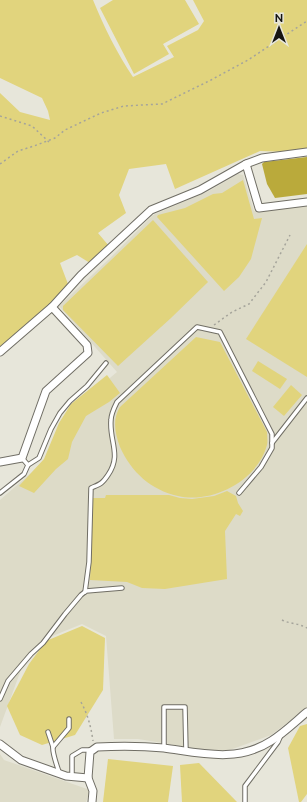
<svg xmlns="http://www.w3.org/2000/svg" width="307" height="802" font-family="Raleway,sans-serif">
<rect width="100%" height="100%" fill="#e7e6da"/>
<g fill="#dddbc8">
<polygon points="238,174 243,175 254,211 307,206 307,708 271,735 227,751 200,749 138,739 114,739 106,636 82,624 45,639 22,667 0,727 0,500 47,459 79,404 117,372 59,306 108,260 153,215 209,191"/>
<polygon points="0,754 4,760 90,790 86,802 0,802"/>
</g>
<g fill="#e1d47d">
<path d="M0,0H93C104,27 117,53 133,77L174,57L167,46L198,30L204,21L193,0H307V149L290,152L260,151L175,189L166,164L129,169L119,195L126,213L98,233L109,246L90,263L77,255L60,263L68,284L41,319L0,356V93L20,112L50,120L48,111L42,98L0,78Z"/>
<polygon points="113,0 185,0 199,24 163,44 169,54 134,74 100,8"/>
<polygon points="243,180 254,219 262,218 251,259 239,277 224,291 157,217 158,215 185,208 213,194 222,193"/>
<polygon points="153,220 208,282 171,318 118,366 63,310 63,306"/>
<polygon points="307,244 307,377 246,339"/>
<path d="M196,337L220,342L267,432C267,436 268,441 267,445C258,480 213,504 178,496C151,490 131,472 120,447C115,433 112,420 120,407Z"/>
<polygon points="258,361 287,379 280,389 252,371"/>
<polygon points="107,375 120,393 109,402 86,416 72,442 68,459 56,469 34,493 19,486 44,459 59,423 71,404"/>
<polygon points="291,385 302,395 284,416 273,407"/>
<polygon points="227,491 236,496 238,503 243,511 240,516 236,514 225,531 227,579 165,589 142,588 127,582 90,580 93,498 105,498 106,495 169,495 180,498 192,499 214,496"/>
<polygon points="82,626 105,638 103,690 75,735 42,745 20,735 7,706 29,664 46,641"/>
<polygon points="307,724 307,794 301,802 299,802 288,748 300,726"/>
<polygon points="108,759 173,766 168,802 103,802"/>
<polygon points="199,763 237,802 182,802 180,765"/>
</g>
<polygon fill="#baaa3b" points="307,157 307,194 275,198 267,184 262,164 264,162"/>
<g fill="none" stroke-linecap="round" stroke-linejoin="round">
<defs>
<g id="lane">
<polyline points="272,443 307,398"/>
<polyline points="28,465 39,458 51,429 60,413 70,401 87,386 106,363"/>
<polyline points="0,493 24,474 28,465 22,458"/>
<path d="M85,592L89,562L91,488C100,484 102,484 108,475C122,455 109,441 111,420C111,414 114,408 117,402L197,327L220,332L272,434V448L261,467L239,493"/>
<polyline points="0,699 8,681 31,654 43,643 65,614 81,595 86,591 122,588"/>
<polyline points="48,732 53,747"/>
<polyline points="164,748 164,707 185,707 186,752"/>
<path d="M59,772C57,766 52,752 53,747L69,728V719"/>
<polyline points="72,776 72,756 82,750 91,750"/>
<polyline points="245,802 245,786 278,742 281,735"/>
</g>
<g id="street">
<polyline points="246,164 259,208 307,202"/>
<polyline points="0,352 52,307 81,275 151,210 200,190 246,164 262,158 307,152"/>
<polyline points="0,462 22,458 46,391 88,353 87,345 52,307"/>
<polyline points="0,744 21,760 66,776 88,778"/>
<path d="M92,802L93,791L88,778L90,752L97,747C119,746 142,746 164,748C201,753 237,763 271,741C284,733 295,722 307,712"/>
</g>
</defs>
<use href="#lane" stroke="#706e65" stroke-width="5.5"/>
<use href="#street" stroke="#706e65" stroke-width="9"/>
<g stroke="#a5a49b" stroke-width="1.5" stroke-dasharray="2 3" stroke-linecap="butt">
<polyline points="0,116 32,126 49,142"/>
<polyline points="0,164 18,151 34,146 55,138 65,130 101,113 124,106 162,104 211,80 248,60 307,21"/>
<polyline points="214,325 232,312 249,304 266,282 290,235"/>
<path d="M282,620C290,624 298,623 307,628"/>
<path d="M81,702C88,715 91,727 93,741"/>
</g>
<use href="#lane" stroke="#fff" stroke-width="3.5"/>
<use href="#street" stroke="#fff" stroke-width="7"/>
</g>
<g transform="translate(279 28)" stroke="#e7e6da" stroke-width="3" paint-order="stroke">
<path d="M0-3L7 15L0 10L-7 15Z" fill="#161512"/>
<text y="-6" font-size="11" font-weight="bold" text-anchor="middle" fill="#161512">N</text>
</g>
</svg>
